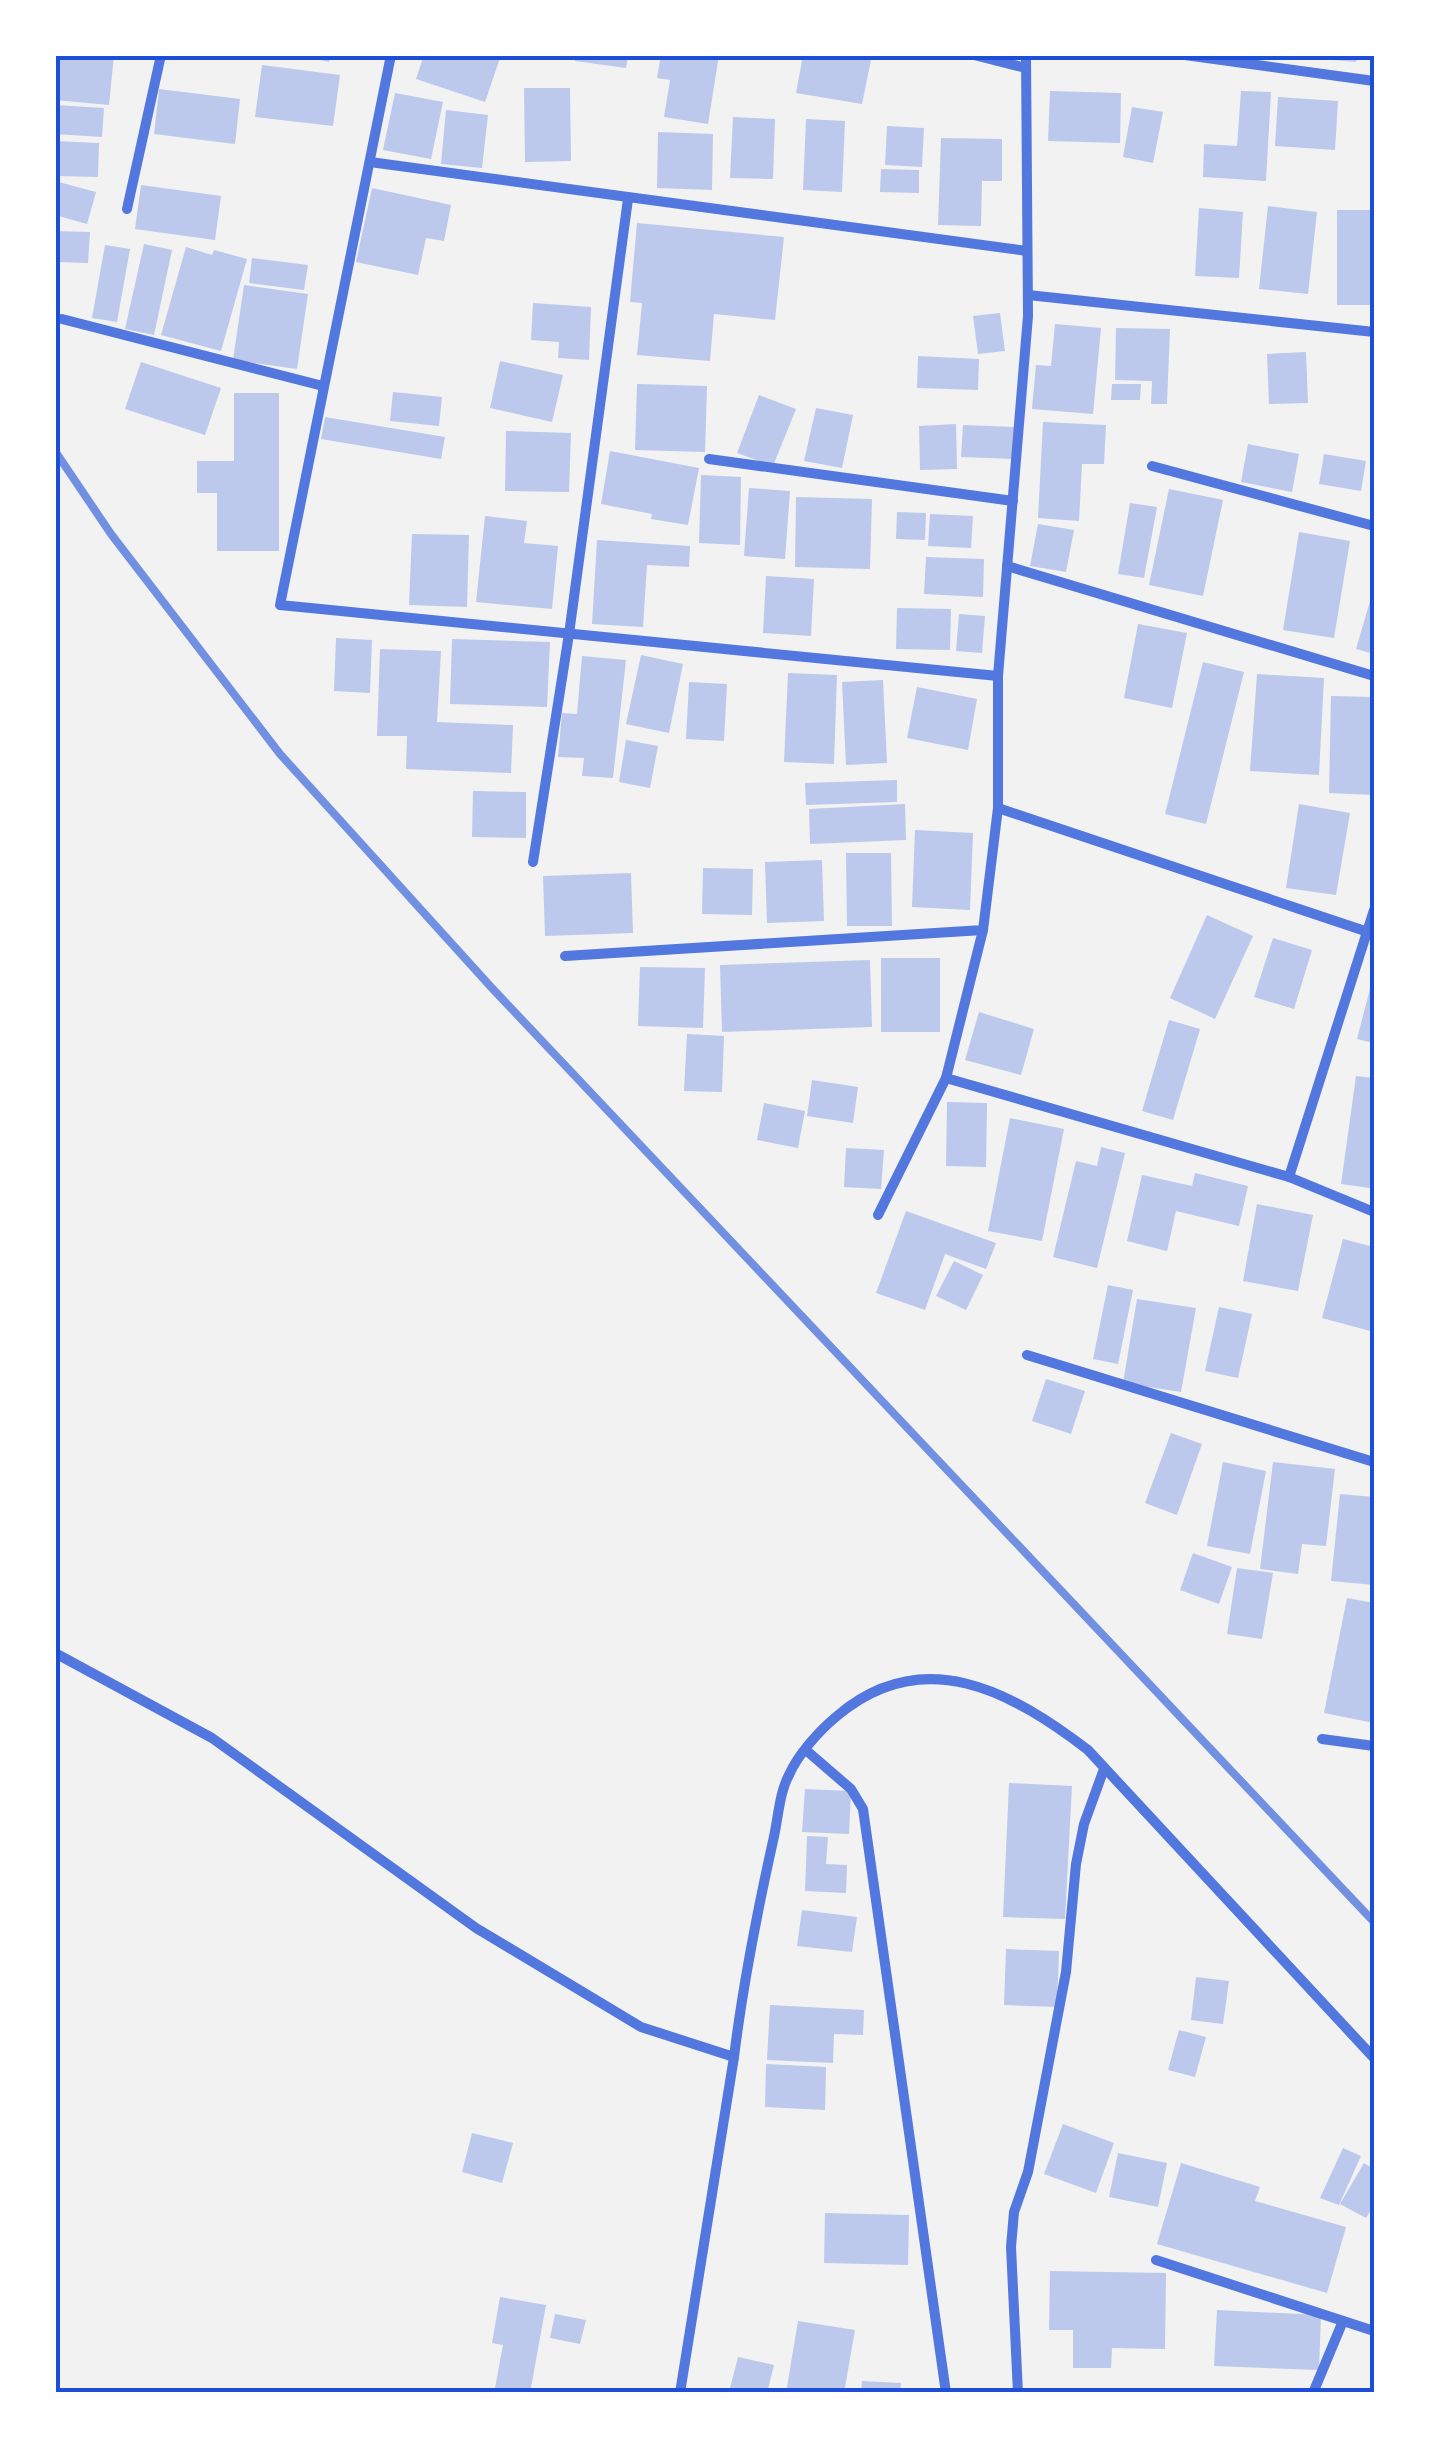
<svg xmlns="http://www.w3.org/2000/svg" width="1429" height="2448" font-family="Quicksand,sans-serif">
<rect width="100%" height="100%" fill="#f2f2f2"/>
<g fill="#bdc9ec">
<polygon points="55,55 114,55 109,105 55,100"/>
<polygon points="299,55 330,55 329,62"/>
<polygon points="424,55 501,55 485,102 416,79"/>
<polygon points="576,55 628,55 626,68 575,61"/>
<polygon points="661,55 719,55 708,124 664,117 670,80 657,78"/>
<polygon points="803,55 841,55 871,60 862,104 796,93"/>
<polygon points="1310,55 1357,55 1356,62 1310,58"/>
<polygon points="262,65 340,75 333,126 255,117"/>
<polygon points="524,88 570,88 571,161 525,162"/>
<polygon points="159,89 240,99 235,144 154,134"/>
<polygon points="1050,91 1121,93 1120,143 1048,141"/>
<polygon points="1241,91 1271,92 1266,181 1203,177 1204,144 1237,146"/>
<polygon points="395,93 443,102 431,159 383,150"/>
<polygon points="1278,97 1338,101 1335,150 1275,146"/>
<polygon points="55,105 104,108 102,137 55,134"/>
<polygon points="1132,107 1163,112 1153,163 1123,157"/>
<polygon points="446,110 488,115 482,168 441,164"/>
<polygon points="733,117 775,119 773,179 730,178"/>
<polygon points="806,119 845,121 842,192 803,190"/>
<polygon points="887,126 924,128 922,167 885,165"/>
<polygon points="658,132 713,134 712,190 657,188"/>
<polygon points="941,138 1002,139 1002,181 982,181 981,226 938,225"/>
<polygon points="55,141 99,143 98,177 55,176"/>
<polygon points="881,169 919,170 919,193 880,192"/>
<polygon points="55,181 96,192 87,224 55,215"/>
<polygon points="141,185 221,196 215,240 135,229"/>
<polygon points="372,188 451,205 444,241 426,238 418,275 356,262"/>
<polygon points="1268,206 1317,212 1308,294 1259,289"/>
<polygon points="1199,208 1243,212 1239,278 1195,276"/>
<rect x="1337" y="210" width="37" height="95"/>
<polygon points="637,223 784,237 775,320 714,314 710,361 637,355 642,303 630,302"/>
<polygon points="55,231 90,232 88,263 55,262"/>
<polygon points="144,244 172,250 154,335 125,329"/>
<polygon points="105,245 130,249 117,322 92,318"/>
<polygon points="186,247 212,255 214,250 247,259 221,351 161,335"/>
<polygon points="252,258 308,265 304,290 249,283"/>
<polygon points="244,285 308,294 297,369 233,360"/>
<polygon points="533,303 591,307 589,360 558,358 559,342 531,340"/>
<polygon points="1000,313 1005,351 978,354 973,316"/>
<polygon points="1055,324 1101,328 1093,414 1032,409 1036,365 1051,366"/>
<polygon points="1116,328 1170,329 1167,404 1151,404 1152,381 1115,380"/>
<polygon points="1306,352 1308,403 1269,404 1267,354"/>
<polygon points="918,356 979,359 978,390 917,388"/>
<polygon points="500,361 563,375 552,422 490,408"/>
<polygon points="141,362 221,388 205,435 125,409"/>
<polygon points="637,384 707,386 705,452 635,450"/>
<polygon points="1112,384 1141,384 1140,400 1111,400"/>
<polygon points="393,392 442,397 439,426 390,421"/>
<polygon points="234,393 279,393 279,551 217,551 217,493 197,493 197,461 234,461"/>
<polygon points="759,395 796,409 773,466 737,453"/>
<polygon points="816,408 853,415 842,468 804,461"/>
<polygon points="325,417 445,437 441,459 321,439"/>
<polygon points="1043,422 1106,425 1104,464 1082,464 1079,521 1038,518"/>
<polygon points="956,424 957,469 920,470 919,426"/>
<polygon points="963,425 1016,427 1014,459 961,457"/>
<polygon points="506,431 571,433 569,492 505,491"/>
<polygon points="1248,444 1299,454 1292,492 1241,482"/>
<polygon points="610,451 699,468 688,525 651,519 652,514 601,504"/>
<polygon points="1324,454 1366,461 1361,491 1319,484"/>
<polygon points="701,475 741,477 740,545 699,543"/>
<polygon points="749,488 790,491 785,559 744,556"/>
<polygon points="1169,489 1223,500 1203,596 1149,585"/>
<polygon points="796,497 872,499 870,569 795,567"/>
<polygon points="1130,503 1157,507 1144,578 1118,574"/>
<polygon points="897,512 926,513 925,540 896,539"/>
<polygon points="930,514 973,516 971,548 928,546"/>
<polygon points="485,516 527,521 524,543 558,546 552,609 476,602"/>
<polygon points="1038,524 1074,530 1066,572 1030,566"/>
<polygon points="1299,532 1350,541 1334,638 1283,630"/>
<polygon points="412,534 469,535 467,607 409,605"/>
<polygon points="597,540 690,546 689,567 647,565 643,627 592,624"/>
<polygon points="926,557 984,559 983,597 924,594"/>
<polygon points="766,576 814,579 811,636 763,633"/>
<polygon points="1373,591 1374,591 1374,654 1356,649"/>
<polygon points="897,608 951,609 950,650 896,649"/>
<polygon points="959,614 985,616 982,653 956,651"/>
<polygon points="1138,624 1187,633 1172,708 1124,698"/>
<polygon points="336,638 372,640 370,693 334,691"/>
<polygon points="452,639 550,642 547,707 450,704"/>
<polygon points="380,649 441,651 437,722 513,725 511,773 406,769 407,736 377,736"/>
<polygon points="641,655 683,664 669,733 626,724"/>
<polygon points="582,656 626,660 613,778 582,776 584,758 558,757 562,713 577,714"/>
<polygon points="1203,662 1244,672 1206,824 1165,814"/>
<polygon points="788,673 837,675 834,764 784,762"/>
<polygon points="1257,674 1324,678 1319,775 1250,771"/>
<polygon points="883,680 887,763 846,765 842,682"/>
<polygon points="689,682 727,684 724,741 686,739"/>
<polygon points="917,687 977,699 968,750 907,738"/>
<polygon points="1331,696 1374,697 1374,795 1329,793"/>
<polygon points="626,740 658,746 650,788 619,782"/>
<polygon points="897,780 897,802 806,805 805,783"/>
<polygon points="473,791 526,792 526,838 472,837"/>
<polygon points="905,804 906,840 810,844 809,809"/>
<polygon points="1299,804 1350,813 1336,895 1286,888"/>
<polygon points="915,830 973,833 970,910 912,907"/>
<polygon points="846,853 891,853 892,926 847,926"/>
<polygon points="822,860 824,921 767,923 765,862"/>
<polygon points="703,868 753,869 752,915 702,914"/>
<polygon points="631,873 633,933 545,936 543,876"/>
<polygon points="1207,915 1253,936 1215,1019 1170,998"/>
<polygon points="1273,938 1312,950 1294,1009 1254,997"/>
<rect x="881" y="958" width="59" height="74"/>
<polygon points="870,960 872,1027 722,1032 720,965"/>
<polygon points="640,967 705,968 703,1028 638,1026"/>
<polygon points="1373,977 1374,977 1374,1043 1357,1039"/>
<polygon points="979,1012 1034,1029 1021,1075 965,1060"/>
<polygon points="1169,1020 1200,1029 1173,1120 1142,1111"/>
<polygon points="687,1034 724,1036 722,1092 684,1091"/>
<polygon points="1356,1076 1374,1078 1374,1158 1370,1188 1341,1184"/>
<polygon points="812,1080 858,1087 853,1123 807,1116"/>
<polygon points="947,1102 987,1103 986,1167 946,1166"/>
<polygon points="764,1103 805,1111 798,1148 757,1140"/>
<polygon points="1010,1118 1064,1129 1042,1241 988,1231"/>
<polygon points="1101,1147 1125,1153 1097,1268 1053,1257 1076,1161 1097,1166"/>
<polygon points="846,1148 884,1150 881,1189 844,1187"/>
<polygon points="1195,1173 1248,1186 1239,1226 1176,1211 1167,1251 1127,1241 1142,1175 1192,1186"/>
<polygon points="1257,1204 1313,1215 1298,1291 1243,1281"/>
<polygon points="906,1211 996,1243 986,1269 945,1254 925,1310 876,1293"/>
<polygon points="1343,1239 1374,1247 1374,1332 1322,1318"/>
<polygon points="954,1261 983,1275 966,1310 936,1296"/>
<polygon points="1108,1285 1133,1290 1118,1364 1093,1359"/>
<polygon points="1137,1299 1196,1308 1181,1392 1123,1383"/>
<polygon points="1219,1307 1252,1314 1238,1378 1205,1371"/>
<polygon points="1046,1379 1085,1391 1071,1434 1032,1421"/>
<polygon points="1171,1433 1202,1444 1177,1515 1145,1503"/>
<polygon points="1223,1462 1266,1471 1250,1554 1207,1546"/>
<polygon points="1273,1462 1335,1469 1326,1546 1302,1544 1298,1574 1260,1569"/>
<polygon points="1340,1494 1374,1497 1374,1585 1331,1581"/>
<polygon points="1193,1553 1232,1567 1219,1604 1180,1590"/>
<polygon points="1237,1568 1273,1573 1262,1639 1227,1634"/>
<polygon points="1347,1598 1374,1603 1374,1723 1324,1713"/>
<polygon points="1009,1783 1072,1786 1065,1919 1003,1917"/>
<polygon points="805,1789 851,1791 849,1834 802,1832"/>
<polygon points="807,1836 828,1837 826,1864 847,1865 846,1893 805,1891"/>
<polygon points="802,1910 857,1917 852,1952 797,1946"/>
<polygon points="1006,1949 1059,1951 1057,2007 1004,2005"/>
<polygon points="1196,1977 1229,1981 1223,2024 1191,2020"/>
<polygon points="770,2005 864,2010 863,2035 834,2034 833,2063 767,2060"/>
<polygon points="1179,2030 1206,2037 1195,2077 1168,2070"/>
<polygon points="766,2064 826,2067 825,2110 765,2107"/>
<polygon points="1063,2124 1114,2143 1096,2193 1044,2174"/>
<polygon points="472,2133 513,2143 502,2183 462,2172"/>
<polygon points="1343,2148 1361,2156 1339,2205 1320,2198"/>
<polygon points="1118,2153 1167,2163 1158,2207 1109,2197"/>
<polygon points="1181,2163 1260,2187 1255,2201 1346,2227 1327,2293 1157,2244"/>
<polygon points="1364,2163 1374,2169 1374,2205 1366,2218 1340,2204"/>
<polygon points="825,2213 909,2215 908,2265 824,2263"/>
<polygon points="1050,2271 1166,2273 1165,2349 1112,2348 1111,2368 1073,2368 1073,2330 1049,2330"/>
<polygon points="500,2297 546,2305 530,2393 495,2388 503,2345 492,2343"/>
<polygon points="1217,2310 1321,2315 1319,2370 1214,2366"/>
<polygon points="555,2314 586,2320 580,2344 550,2338"/>
<polygon points="798,2321 855,2330 844,2393 786,2393"/>
<polygon points="738,2357 774,2365 767,2393 730,2388"/>
<polygon points="862,2381 901,2383 900,2393 861,2393"/>
</g>
<g fill="none" stroke-linecap="round" stroke-linejoin="round">
<g stroke="#5277de" stroke-width="10">
<polyline points="391,55 280,605 998,676"/>
<polyline points="974,55 1026,68"/>
<polyline points="1026,55 1028,316 998,676 998,808 1374,934"/>
<polyline points="1185,55 1374,81"/>
<polyline points="370,162 1027,251"/>
<polyline points="127,209 161,55"/>
<polyline points="1028,295 1374,332"/>
<polyline points="62,319 323,386"/>
<polyline points="709,459 1013,501"/>
<polyline points="1152,466 1374,526"/>
<polyline points="1007,566 1374,676"/>
<polyline points="533,862 569,634 628,199"/>
<polyline points="565,956 983,930 998,808"/>
<polyline points="946,1078 983,930"/>
<polyline points="1289,1177 1374,910"/>
<polyline points="878,1215 946,1078 1289,1177 1374,1212"/>
<polyline points="1027,1355 1374,1462"/>
<path d="M55,1653L212,1738L476,1928L641,2027L734,2057C743,1984 757,1913 773,1841C778,1821 779,1793 789,1775C798,1754 820,1730 837,1716C923,1643 1011,1691 1088,1750L1374,2058"/>
<polyline points="1322,1739 1374,1746"/>
<polyline points="807,1751 851,1789 863,1809 946,2393"/>
<polyline points="1156,2260 1374,2331"/>
<polyline points="680,2393 734,2057"/>
<polyline points="1018,2393 1011,2247 1014,2212 1028,2172 1066,1972 1076,1864 1084,1824 1104,1769"/>
<polyline points="1313,2393 1343,2321"/>
</g>
<polyline stroke="#7290e2" stroke-width="8" points="55,451 111,534 280,754 491,987 1374,1922"/>
</g>
<rect width="1429" height="2448" fill="none" stroke="#ffffff" stroke-width="115"/>
<rect x="58" y="58" width="1314" height="2332" fill="none" stroke="#1d4ed8" stroke-width="4"/>
</svg>
